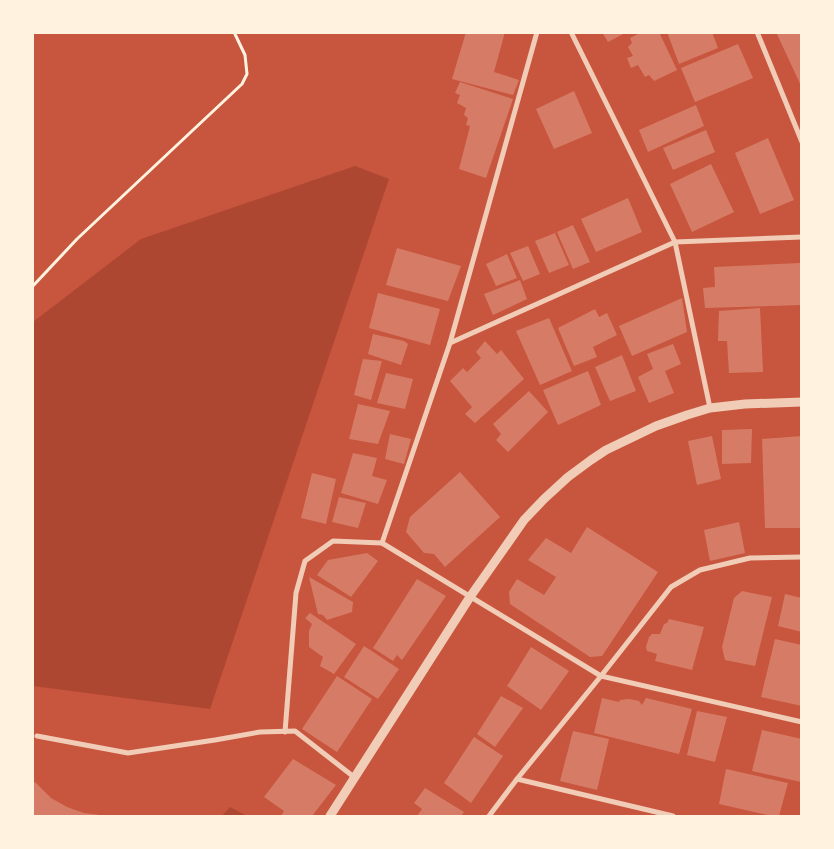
<svg xmlns="http://www.w3.org/2000/svg" width="834" height="849" font-family="'Space Grotesk',sans-serif">
<rect width="100%" height="100%" fill="#c8553d"/>
<g fill="#ae4732">
<polygon points="355,166 389,179 210,709 33,686 33,322 141,239"/>
<polygon points="230,807 247,816 222,816"/>
</g>
<g fill="#d67c66">
<polygon points="466,32 505,32 494,72 519,80 513,95 452,79"/>
<polygon points="602,32 627,32 608,42"/>
<polygon points="642,32 659,32 677,70 654,81 649,75 645,77 638,65 631,68 627,58 633,56 628,47 632,43 630,38"/>
<polygon points="667,32 712,32 718,48 679,64"/>
<polygon points="776,32 802,32 802,88"/>
<polygon points="738,44 753,78 695,102 681,68"/>
<polygon points="460,82 513,99 486,178 459,169 470,126 466,125 468,118 464,115 466,108 457,103 460,95 455,93"/>
<polygon points="574,91 592,133 554,149 536,109"/>
<polygon points="696,105 704,126 648,152 639,130"/>
<polygon points="706,130 715,152 673,170 663,148"/>
<polygon points="768,138 794,200 760,214 735,153"/>
<polygon points="711,164 734,212 692,232 670,184"/>
<polygon points="628,198 642,232 596,252 581,219"/>
<polygon points="573,225 590,262 573,269 557,232"/>
<polygon points="555,233 569,265 549,273 535,241"/>
<polygon points="528,246 540,274 523,281 510,253"/>
<polygon points="397,248 461,266 448,301 386,285"/>
<polygon points="507,254 517,278 496,286 486,264"/>
<polygon points="800,263 802,273 802,305 705,308 703,288 715,287 714,267"/>
<polygon points="520,280 527,299 493,315 484,294"/>
<polygon points="378,293 440,309 430,345 369,328"/>
<polygon points="682,298 687,332 632,356 619,326"/>
<polygon points="760,308 763,372 729,373 727,341 718,341 719,311"/>
<polygon points="595,309 599,317 607,313 617,335 593,347 597,357 574,366 558,328"/>
<polygon points="549,318 572,371 540,385 516,331"/>
<polygon points="373,334 404,341 408,344 401,365 368,354"/>
<polygon points="485,341 497,354 501,350 524,379 475,423 465,414 472,407 450,381 463,368 467,372 481,358 476,352"/>
<polygon points="673,344 681,364 665,371 674,393 649,403 638,377 653,369 647,354"/>
<polygon points="622,355 636,391 610,401 595,367"/>
<polygon points="363,359 382,361 371,400 354,395"/>
<polygon points="588,371 601,405 558,425 543,390"/>
<polygon points="386,373 413,379 405,409 377,403"/>
<polygon points="529,391 548,412 508,452 496,440 501,434 493,424"/>
<polygon points="358,404 390,411 378,444 349,439"/>
<polygon points="752,429 751,463 722,464 722,430"/>
<polygon points="390,434 411,439 404,464 385,459"/>
<polygon points="712,436 721,479 697,485 688,441"/>
<polygon points="802,436 802,528 765,528 762,439"/>
<polygon points="353,453 377,458 372,476 387,480 378,504 341,493"/>
<polygon points="460,472 500,517 445,567 434,554 424,553 406,532 410,517"/>
<polygon points="312,473 336,479 326,524 301,518"/>
<polygon points="339,497 366,503 358,528 332,522"/>
<polygon points="739,522 745,553 710,561 704,530"/>
<polygon points="587,527 658,572 602,656 590,657 510,604 509,592 517,579 544,595 556,577 528,560 546,538 571,553"/>
<polygon points="367,553 378,561 351,597 317,575 328,560"/>
<polygon points="309,577 353,602 352,612 327,620 323,615 318,614"/>
<polygon points="417,579 446,596 402,660 397,655 393,661 373,648"/>
<polygon points="742,591 772,597 755,666 725,660 722,647 734,598"/>
<polygon points="785,594 802,598 802,632 778,626"/>
<polygon points="310,613 356,644 334,674 320,666 323,657 309,647 309,631 312,624 305,618"/>
<polygon points="669,619 704,627 692,670 655,661 657,654 647,651 646,647 649,637 652,634 660,634 664,624 667,623"/>
<polygon points="775,639 802,645 802,706 761,697"/>
<polygon points="364,646 399,669 378,699 344,677"/>
<polygon points="531,647 569,671 541,710 507,686"/>
<polygon points="337,676 372,699 337,752 302,729"/>
<polygon points="501,696 523,708 495,747 477,734"/>
<polygon points="602,698 619,702 620,700 629,699 639,701 642,705 646,698 692,709 679,754 594,733"/>
<polygon points="697,711 727,717 715,762 687,755"/>
<polygon points="762,730 802,739 801,782 752,771"/>
<polygon points="573,731 609,739 597,790 560,781"/>
<polygon points="474,737 503,756 471,803 444,783"/>
<polygon points="293,759 336,785 312,816 281,816 284,811 264,797"/>
<polygon points="726,769 788,783 779,816 772,816 719,804"/>
<polygon points="35,782 51,798 67,807 84,813 100,815 100,816 32,816 32,785"/>
<polygon points="425,788 464,812 461,816 417,816 422,809 414,803"/>
</g>
<g fill="none" stroke-linecap="round" stroke-linejoin="round">
<polyline stroke="#fff3e0" stroke-width="3" points="32,287 77,239 242,84 247,74 245,55 234,32"/>
<g stroke="#f1ccb7" stroke-width="5">
<polyline points="537,32 450,343 382,543 601,676 802,722"/>
<polyline points="571,32 675,242 710,408"/>
<polyline points="757,32 802,142"/>
<polyline points="450,343 675,242 802,237"/>
<polyline points="285,732 296,593 305,561 333,541 382,543"/>
<polyline points="37,736 128,753 215,740 260,732 295,731 354,777"/>
<polyline points="517,779 673,816"/>
<polyline points="489,816 517,779 601,676 671,587 700,570 750,558 802,557"/>
</g>
<polyline stroke="#f1ccb7" stroke-width="9" points="330,816 470,597 524,520 544,499 568,477 591,460 606,450 656,426 687,415 710,408 745,404 802,402"/>
</g>
<rect width="834" height="849" fill="none" stroke="#fff3e0" stroke-width="68"/>
</svg>
